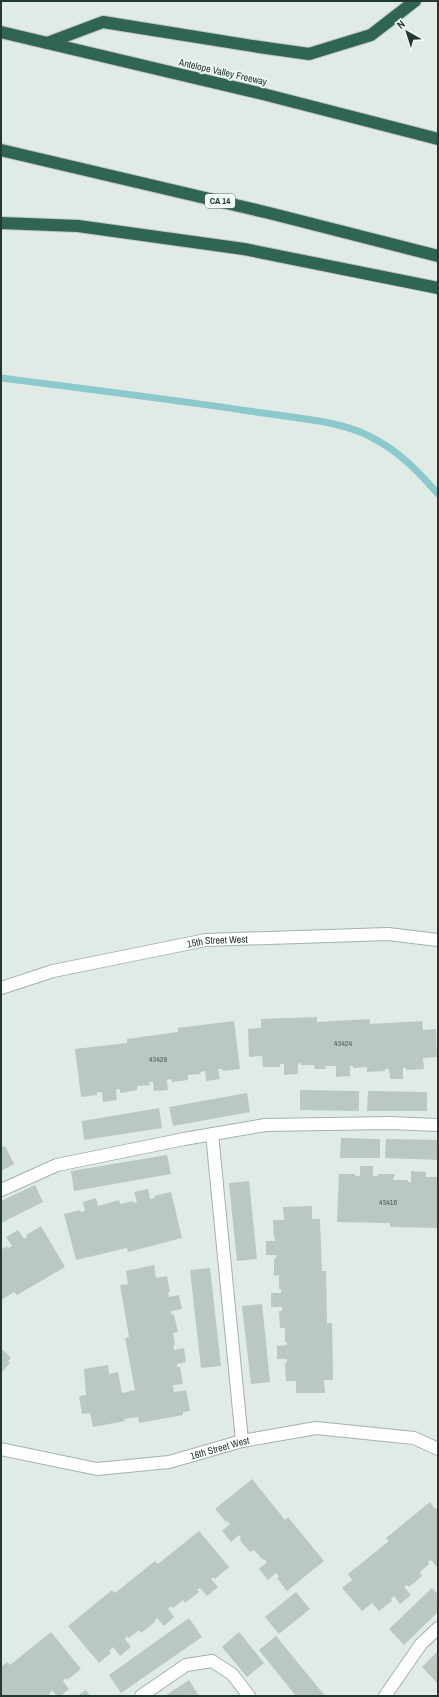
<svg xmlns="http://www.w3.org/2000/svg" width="439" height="1697" font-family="'Archivo Narrow',sans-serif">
<rect width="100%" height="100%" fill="#e1ebe6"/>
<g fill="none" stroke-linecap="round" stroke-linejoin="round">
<path stroke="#8cc9cd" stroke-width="7" d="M1,378C88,389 176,400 263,413C295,418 341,421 369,436C399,451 417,470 438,494"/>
</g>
<g fill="#bac8c1">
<polygon points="317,1017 317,1022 370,1019 370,1024 422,1021 423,1030 436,1029 437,1057 423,1058 424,1069 406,1070 406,1068 403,1068 403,1079 390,1079 389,1069 385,1069 385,1071 367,1072 367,1067 353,1068 353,1066 350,1066 350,1076 336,1077 336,1066 325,1066 326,1069 315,1069 314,1065 301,1065 301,1063 298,1064 298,1074 284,1075 284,1064 280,1064 280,1067 263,1067 262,1056 249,1057 248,1029 261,1028 261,1019"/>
<polygon points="234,1021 240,1069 223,1071 222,1069 218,1069 220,1079 206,1081 205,1071 200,1072 201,1074 188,1075 188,1080 172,1082 171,1079 167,1080 168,1090 154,1091 153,1082 149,1082 150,1085 137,1086 137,1090 120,1093 120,1089 116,1090 117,1100 103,1102 102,1092 97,1092 97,1095 81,1097 75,1049 127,1043 127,1039 178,1032 178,1028"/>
<polygon points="300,1090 359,1091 359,1111 300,1110"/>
<polygon points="368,1091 427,1092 427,1111 367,1111"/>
<polygon points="247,1093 250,1112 173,1126 169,1107"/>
<polygon points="159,1108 162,1128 84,1140 82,1121"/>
<polygon points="341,1138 380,1139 380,1158 340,1158"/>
<polygon points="386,1139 438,1140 438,1160 385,1158"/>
<polygon points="5,1146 14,1164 1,1171 1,1148"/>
<polygon points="167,1155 171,1174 74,1191 71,1171"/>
<polygon points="360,1166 373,1166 373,1176 378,1176 378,1174 395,1174 393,1180 408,1180 408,1182 411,1182 411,1171 426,1172 426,1177 438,1177 438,1228 390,1227 390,1223 337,1222 339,1174 355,1174 355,1176 360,1176"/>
<polygon points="249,1181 257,1259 237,1261 229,1183"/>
<polygon points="35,1185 43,1202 1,1223 1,1201"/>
<polygon points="148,1189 150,1199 155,1198 154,1196 171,1192 182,1238 128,1252 127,1248 76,1260 64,1214 80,1210 80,1212 85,1211 83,1202 96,1198 98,1206 119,1200 120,1204 133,1201 133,1203 137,1202 134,1192"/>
<polygon points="312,1206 312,1219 320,1219 322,1271 326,1271 327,1323 332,1323 333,1380 324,1380 325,1393 296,1393 296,1381 286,1381 285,1363 287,1363 287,1359 277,1359 277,1346 287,1345 287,1342 285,1342 285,1328 280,1328 279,1311 282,1311 282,1307 271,1307 271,1293 281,1293 281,1289 279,1289 279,1275 274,1276 274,1259 276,1258 276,1255 266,1255 266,1241 275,1241 275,1237 274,1237 273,1220 284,1220 283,1207"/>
<polygon points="41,1226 65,1267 17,1295 14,1292 1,1300 1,1250 7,1246 8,1248 12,1246 6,1237 18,1230 24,1239 27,1237 26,1235"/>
<polygon points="154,1265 156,1278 167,1276 170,1292 168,1292 169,1297 179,1295 182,1309 171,1311 172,1315 174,1315 178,1332 173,1333 175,1345 173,1346 174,1350 184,1348 186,1362 177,1364 177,1367 180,1367 183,1384 173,1385 174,1392 186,1390 190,1411 183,1412 183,1415 139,1423 138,1417 124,1419 125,1421 93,1427 90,1413 82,1414 79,1396 86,1395 84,1369 108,1365 109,1374 118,1372 122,1393 135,1390 125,1338 129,1337 120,1285 128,1284 126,1271"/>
<polygon points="210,1268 221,1366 201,1368 190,1270"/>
<polygon points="262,1304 270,1382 251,1384 242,1306"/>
<polygon points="1,1348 11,1358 8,1361 10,1363 1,1373"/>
<polygon points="252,1479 285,1520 288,1517 324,1561 287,1591 277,1578 279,1577 276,1573 268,1580 259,1569 267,1562 264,1559 263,1560 254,1550 250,1552 239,1539 241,1538 239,1535 231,1542 222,1531 230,1524 227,1521 226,1522 215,1509"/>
<polygon points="430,1502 435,1509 438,1507 438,1568 431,1560 428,1562 429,1564 420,1572 422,1576 409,1587 407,1585 404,1587 411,1595 400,1604 394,1596 391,1599 392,1601 379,1611 372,1603 362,1611 342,1588 352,1580 348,1574 389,1541 386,1538"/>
<polygon points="199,1531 229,1567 215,1579 214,1577 211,1579 218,1587 207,1596 200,1588 197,1590 199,1592 185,1603 183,1600 173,1608 171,1606 168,1609 174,1617 164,1626 157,1618 154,1621 155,1622 141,1633 139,1630 129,1638 127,1636 125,1639 131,1647 120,1656 113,1647 109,1651 111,1653 99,1663 68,1626 112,1590 115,1593 155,1561 158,1564"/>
<polygon points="432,1588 438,1594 438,1612 404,1645 389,1629"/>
<polygon points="296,1592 310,1609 279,1634 265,1617"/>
<polygon points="189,1618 202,1637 121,1693 109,1675"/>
<polygon points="51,1632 81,1669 67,1680 66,1678 63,1681 69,1689 61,1696 57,1696 52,1690 48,1696 1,1696 1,1667 7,1662 10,1665"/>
<polygon points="239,1632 264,1663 247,1677 222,1647"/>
<polygon points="276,1636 325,1696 296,1696 259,1650"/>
<polygon points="438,1651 438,1682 437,1683 422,1667"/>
<polygon points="189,1680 199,1696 165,1696"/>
<polygon points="86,1690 90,1696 77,1696"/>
</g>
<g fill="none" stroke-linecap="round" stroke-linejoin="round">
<defs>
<g id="minor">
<polyline points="212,1134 242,1441"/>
<polyline points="1,1190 57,1165 184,1139 265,1125 389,1123 438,1125"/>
<path id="s1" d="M1,1449L97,1469L169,1462L242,1441L316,1428L414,1438L438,1449"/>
<polyline points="141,1696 186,1665 212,1661 232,1674 249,1696"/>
<polyline points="385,1696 421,1644 438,1628"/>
</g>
<g id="tertiary">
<path id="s2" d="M1,988L53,971L206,940L388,934L438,940"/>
</g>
<g id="motorway">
<polyline points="1,32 263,94 438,139"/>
<polyline points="47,43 103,22 259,47 309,54 371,35 415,1"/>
<polyline points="1,150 269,213 438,256"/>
<polyline points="1,223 78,226 244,249 438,288"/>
</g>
</defs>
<use href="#minor" stroke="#a4b2ac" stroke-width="14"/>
<use href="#tertiary" stroke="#a4b2ac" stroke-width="14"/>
<use href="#motorway" stroke="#c1c8c6" stroke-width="14"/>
<use href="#minor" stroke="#fff" stroke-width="12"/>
<use href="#tertiary" stroke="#fff" stroke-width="12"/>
<use href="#motorway" stroke="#306555" stroke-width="12"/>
</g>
<g text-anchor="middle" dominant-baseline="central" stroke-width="3.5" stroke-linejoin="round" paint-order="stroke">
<g font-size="8" fill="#495e56">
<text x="343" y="1043">43424</text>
<text x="158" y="1059">43428</text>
<text x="388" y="1202">43416</text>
</g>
<rect fill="#f2f8f4" stroke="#61736c" stroke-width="1" x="205" y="194" width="30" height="14" rx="3"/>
<g font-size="9" font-weight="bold" fill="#233a32">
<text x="220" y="201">CA 14</text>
</g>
<g font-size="10" fill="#233a32" stroke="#f2f8f4">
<text transform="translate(223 72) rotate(13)">Antelope Valley Freeway</text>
<text stroke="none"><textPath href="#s2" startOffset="222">15th Street West</textPath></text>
<text stroke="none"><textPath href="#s1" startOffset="223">16th Street West</textPath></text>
</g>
</g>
<rect width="439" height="1697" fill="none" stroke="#233a32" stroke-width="4"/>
<g transform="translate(407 32) rotate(321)" stroke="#f2f8f4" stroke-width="3" paint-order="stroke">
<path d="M0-3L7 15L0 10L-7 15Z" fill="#233a32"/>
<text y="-6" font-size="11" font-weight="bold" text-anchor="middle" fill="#233a32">N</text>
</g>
</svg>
